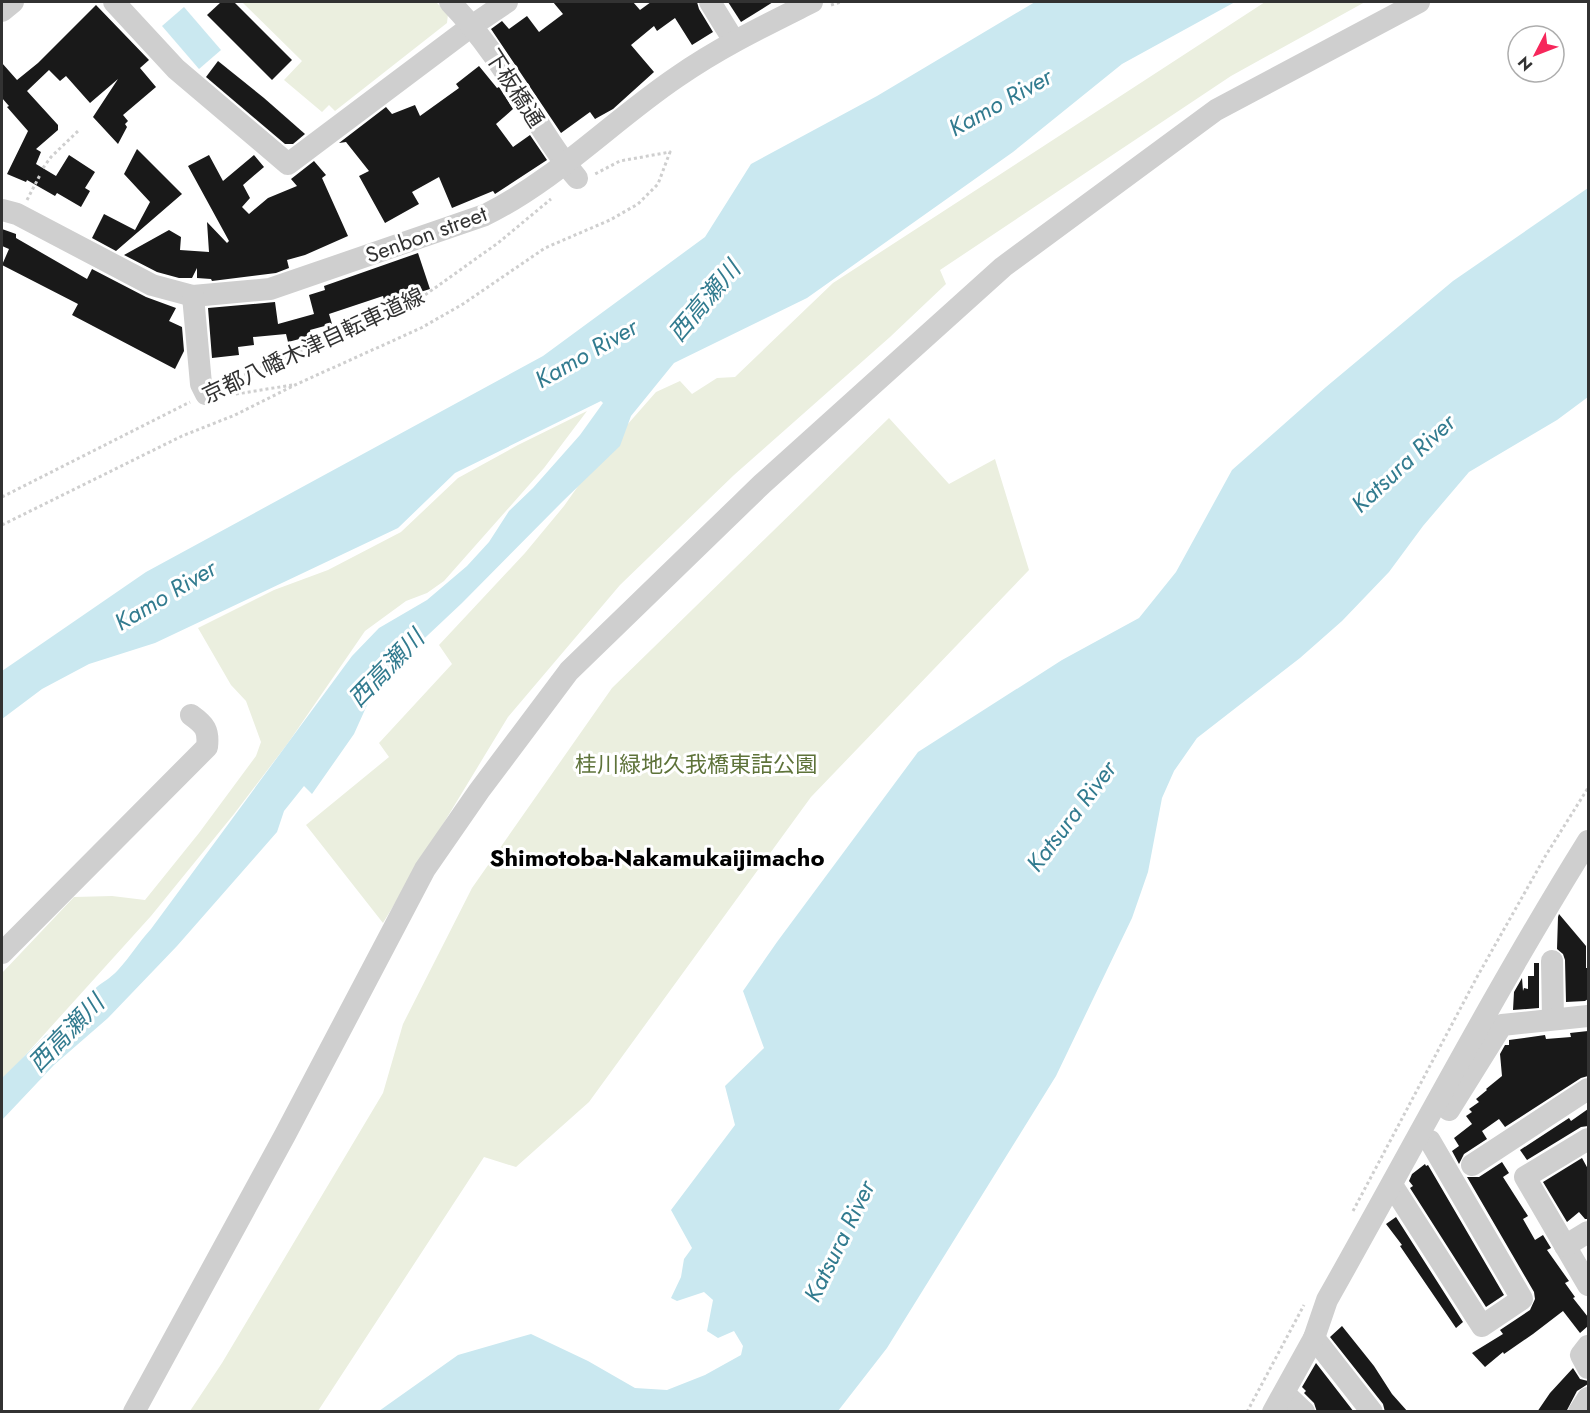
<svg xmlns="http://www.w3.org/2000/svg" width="1590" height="1413" font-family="Jost,'Noto Sans JP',sans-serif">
<rect width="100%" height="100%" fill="#fff"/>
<g fill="#ebefdf">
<polygon points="242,2 436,2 448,14 447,23 335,111 329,105 322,112 284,80 302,61"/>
<polygon points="1265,2 1365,2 1231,76 940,270 946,284 890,337 734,475 620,585 508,717 383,923 306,825 389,757 379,743 452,664 439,645 525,553 564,506 598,458 656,392 680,381 692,394 717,378 735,377 833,283"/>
<polygon points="587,411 544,468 444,581 427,593 406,601 365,631 288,743 234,814 151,916 2,1081 2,973 74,897 112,896 145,900 199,833 256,756 261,742 246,701 231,685 198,628 274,590 328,570 401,532 458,478 518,445"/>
<polygon points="889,418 949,484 995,459 1029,570 811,797 589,1102 516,1167 484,1157 318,1411 190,1411 222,1363 383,1093 403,1024 472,888 612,688"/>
</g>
<g fill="#cae8f0">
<path d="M1035,2H1235L1122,64L1013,152L807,298L674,363L631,416L620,446L563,501L462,603L377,683L354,734L312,794L304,786L284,811L277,832L177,946L108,1018L54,1065L2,1120V1078L46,1035L66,1026L83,1013C89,984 101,988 118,970C130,957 139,942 151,929L352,656L379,628L427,600L467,566L489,542L509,511L533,488L580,435L603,403L601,401L455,473L398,528L155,643L89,664L42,689L2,719V671L146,572L543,356L705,237L751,164L877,96Z"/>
<polygon points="184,7 221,50 199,69 162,26"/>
<path d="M1588,188V397L1557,420L1469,472L1423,526L1389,572L1342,621L1300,658L1197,738L1174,771L1162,798L1148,872L1132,918L1056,1076L887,1348L838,1411C824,1412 810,1408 797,1412L379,1411L458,1355L531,1334L588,1361L635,1388L667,1390L705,1375L741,1355L743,1346L734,1331L718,1338L707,1331L713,1300L704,1292L677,1301L671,1298L681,1277L684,1259L692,1248L671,1210L735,1125L725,1086L764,1048L743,991L777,942L918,752L1062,660L1139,618L1176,572L1232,470L1326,387L1453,281Z"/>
</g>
<g fill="#191919">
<polygon points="221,2 234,2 292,60 272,80 207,15"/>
<polygon points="553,2 633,2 640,10 651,2 697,2 699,9 713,32 692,45 675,18 657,31 654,26 631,45 654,72 613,109 595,119 590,112 561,133 491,29 502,21 509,29 527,16 539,32 563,14"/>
<polygon points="728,2 773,2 741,22"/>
<polygon points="96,5 149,60 140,68 156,87 123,115 128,121 125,124 127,127 118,144 93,117 118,79 90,103 66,76 60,81 49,70 27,91 58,125 58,130 36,149 41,152 36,164 56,176 69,155 95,172 85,188 90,191 81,207 57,193 55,196 27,180 26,182 7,174 28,131 7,107 9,106 2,98 2,63 17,80 38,63"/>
<polygon points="218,61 264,98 305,134 293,144 285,144 206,77"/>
<polygon points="479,66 497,88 499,87 513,109 496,124 513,147 530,135 547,160 495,194 493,191 452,208 439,177 412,192 419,204 385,223 359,176 369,171 346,142 339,143 386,107 392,114 415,105 420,116 459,88 456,84"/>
<polygon points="137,149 182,194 116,251 92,238 104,214 135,230 150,202 124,174"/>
<polygon points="209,155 223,181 254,155 264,167 243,185 250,198 242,207 249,214 268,198 297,186 291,179 314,161 326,175 322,178 348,236 305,255 287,260 289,268 276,273 212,281 211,279 197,278 197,268 192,278 179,278 157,272 124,255 169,230 181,237 180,250 209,252 207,222 227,243 229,241 188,166"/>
<polygon points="2,229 16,234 16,238 87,279 92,269 146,297 176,308 169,321 182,327 184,351 175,369 72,315 78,304 2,265 9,249 2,246"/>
<polygon points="418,253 430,289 385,303 383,296 329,314 332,324 310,330 311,336 288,342 286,334 253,337 254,345 238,347 239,355 212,358 208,308 275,302 278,324 314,314 309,295 325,290 324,286"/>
<polygon points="1559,914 1586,946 1586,968 1588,968 1588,999 1585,1001 1566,1002 1565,960 1563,954 1557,949 1558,917"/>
<polygon points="1534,963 1539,963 1539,1008 1513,1010 1514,992 1522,978 1523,991 1524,988 1528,989 1528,976 1534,976"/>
<polygon points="1588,1031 1588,1076 1581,1078 1505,1127 1499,1119 1482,1131 1487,1139 1464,1154 1459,1164 1452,1151 1459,1146 1454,1138 1472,1124 1466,1116 1472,1112 1469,1109 1479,1102 1476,1099 1487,1090 1486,1089 1502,1076 1500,1054 1505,1045 1509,1045 1509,1040 1545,1035 1546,1039 1571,1037 1570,1033"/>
<polygon points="1588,1109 1588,1126 1581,1127 1527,1160 1520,1150 1569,1118 1571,1121"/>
<polygon points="1582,1158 1588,1169 1588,1219 1585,1219 1579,1212 1567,1222 1543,1182"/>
<polygon points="1502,1162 1509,1173 1503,1177 1528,1216 1523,1219 1535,1240 1543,1235 1551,1248 1547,1250 1569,1281 1565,1283 1575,1297 1573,1298 1588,1317 1588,1326 1580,1333 1563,1311 1533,1334 1504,1354 1503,1352 1485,1367 1472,1353 1503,1334 1500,1330 1530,1310 1535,1299 1534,1292 1467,1177 1479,1177"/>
<polygon points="1425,1164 1426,1166 1428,1165 1504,1295 1486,1307 1410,1188 1413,1186 1409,1181 1412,1174"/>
<polygon points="1396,1217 1463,1322 1456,1328 1400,1246 1402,1245 1386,1224"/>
<polygon points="1342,1326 1374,1366 1392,1394 1408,1412 1385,1412 1383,1404 1330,1337"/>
<polygon points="1316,1363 1354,1412 1317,1412 1314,1403 1304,1393 1306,1391 1302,1387"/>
<polygon points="1573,1368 1580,1379 1588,1381 1588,1384 1577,1391 1566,1412 1537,1412 1550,1393"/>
</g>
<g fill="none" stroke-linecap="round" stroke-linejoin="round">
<g stroke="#cfcfcf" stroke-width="3" stroke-dasharray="3 3" stroke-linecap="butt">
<polyline points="831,5 841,2"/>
<polyline points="43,168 51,157 78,131"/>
<polyline points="27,200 40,175"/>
<polyline points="223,386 260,367 363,326 425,295 498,243 551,199"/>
<polyline points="224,396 292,385"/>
<polyline points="2,497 190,402"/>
<polyline points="2,525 182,436 235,415 297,384 421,328 463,304 545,248 610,220 638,204 658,184 670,152 620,161 595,174"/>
<polyline points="1353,1211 1477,977 1546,855 1588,788"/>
<polyline points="1247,1412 1304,1305"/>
</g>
<g stroke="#cfcfcf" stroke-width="22">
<polyline points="114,2 176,69 288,164 473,25 507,2"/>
<path d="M450,2C482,35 507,74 532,113C546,136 560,158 577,178"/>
<polyline points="710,2 734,41"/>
<polyline points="2,11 13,2"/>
<path d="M2,210L17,214L152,285L193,296L270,289L485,215C556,180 612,121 677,77C720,47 766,25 812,2"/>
<polyline points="193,296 201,384 206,394"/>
<path d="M2,953L207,747C209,730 205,725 191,715"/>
<polyline points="1552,961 1553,1019"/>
<polyline points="1449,1110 1502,1025 1588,1016"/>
<polyline points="1588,1139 1525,1177 1588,1285"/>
<polyline points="1472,1165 1588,1089"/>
<polyline points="1392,1185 1482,1326 1522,1299 1430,1141"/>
<polyline points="1565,1246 1588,1232"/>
<polyline points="1314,1338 1372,1412"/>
<polyline points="1588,1346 1581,1355 1588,1368"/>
<polyline points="1284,1393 1304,1412"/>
<polyline points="134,1412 285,1135 425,869 479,791 569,671 762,484 1003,267 1216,110 1419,2"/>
<path d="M1273,1412L1314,1338L1327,1300C1414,1146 1495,990 1588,841"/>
<polyline points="1579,1412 1588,1398"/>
</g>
</g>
<g text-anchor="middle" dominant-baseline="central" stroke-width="6" stroke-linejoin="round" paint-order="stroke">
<g font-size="22" fill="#323232" stroke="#fff">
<text transform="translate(515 88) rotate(57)">下板橋通</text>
<text transform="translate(426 234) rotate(-20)">Senbon street</text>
<text transform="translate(313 345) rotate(-25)">京都八幡木津自転車道線</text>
</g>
<g font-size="22" fill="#5e733a" stroke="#fff">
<text x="696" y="764">桂川緑地久我橋東詰公園</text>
</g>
<g font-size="24" font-style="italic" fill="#327b8f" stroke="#fff">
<text transform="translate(1000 102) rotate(-29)">Kamo River</text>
<text transform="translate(704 301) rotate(-50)">西高瀬川</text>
<text transform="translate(586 353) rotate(-30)">Kamo River</text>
<text transform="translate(1403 463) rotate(-43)">Katsura River</text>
<text transform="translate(165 595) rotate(-31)">Kamo River</text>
<text transform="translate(386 668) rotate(-46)">西高瀬川</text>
<text transform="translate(1071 816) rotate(-53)">Katsura River</text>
<text transform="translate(66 1033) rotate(-46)">西高瀬川</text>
<text transform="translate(839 1241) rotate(-64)">Katsura River</text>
</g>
<g font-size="24" font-weight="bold" fill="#000" stroke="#fff">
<text x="657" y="857">Shimotoba-Nakamukaijimacho</text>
</g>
</g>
<rect width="1590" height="1413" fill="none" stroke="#323232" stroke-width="6"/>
<g transform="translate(1536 54) rotate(228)"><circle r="28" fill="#ffffff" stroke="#adadad" stroke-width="1.5"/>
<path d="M0-4.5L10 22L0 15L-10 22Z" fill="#f6275b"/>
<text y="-9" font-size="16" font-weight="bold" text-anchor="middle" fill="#323232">N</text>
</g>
</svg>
